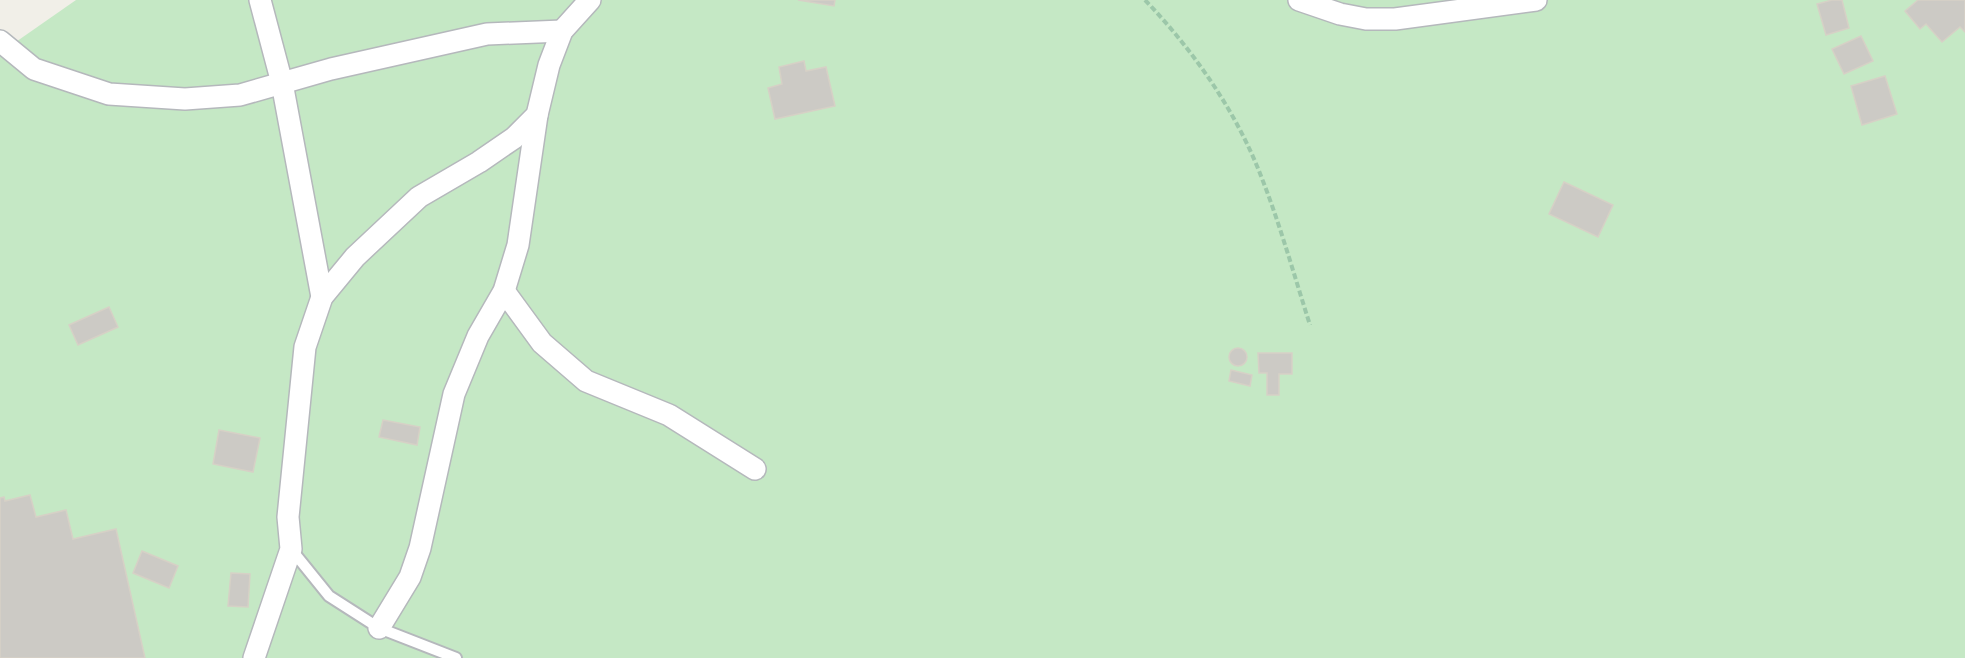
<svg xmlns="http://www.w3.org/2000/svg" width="1965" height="658" font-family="Helvetica,sans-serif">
<rect width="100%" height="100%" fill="#f1efe8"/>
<polygon fill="#c5e8c5" points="76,0 1965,0 1965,658 0,658 0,53"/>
<g fill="#cccac5" stroke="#d6d1c6" stroke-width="1.5">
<polygon points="798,0 835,0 834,6"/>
<polygon points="1832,0 1842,0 1849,28 1826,35 1817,4"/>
<polygon points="1918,0 1965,0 1965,32 1960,27 1942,42 1926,24 1920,29 1905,11"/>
<polygon points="1861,36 1873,61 1844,74 1832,49"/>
<polygon points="804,61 806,71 826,67 835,106 775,119 768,88 782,84 779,67"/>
<polygon points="1885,76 1897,114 1862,125 1851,86"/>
<polygon points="1564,182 1613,205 1598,237 1549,214"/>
<polygon points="109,307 118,327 78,345 69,325"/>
<circle cx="1238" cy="357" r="9"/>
<polygon points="1258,353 1292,353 1292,374 1279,374 1279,395 1267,395 1267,373 1259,373"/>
<polygon points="1231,370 1252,375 1250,386 1229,381"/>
<polygon points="383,420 420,427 417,445 379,437"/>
<polygon points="219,430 260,438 253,472 213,464"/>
<polygon points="30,495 36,517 66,510 73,539 116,529 145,658 0,658 0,498 4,497 5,501"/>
<polygon points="142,551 178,566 169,588 133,573"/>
<polygon points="231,573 250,574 248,607 228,606"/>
</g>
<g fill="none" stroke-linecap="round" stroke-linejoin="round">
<defs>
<polyline id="lane" points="291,549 329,596 379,628 456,658"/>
<g id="street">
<polyline points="260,0 282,83 322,297"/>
<polyline points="1299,0 1340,14 1366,19 1395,19 1536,0"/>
<polyline points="0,41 34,69 109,94 185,99 240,95 331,69 487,34 562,31"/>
<polyline points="504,291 542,343 586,381 669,415 755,469"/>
<polyline points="379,628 410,577 420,548 454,394 478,336 504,291 518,245 537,115"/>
<polyline points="254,658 291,549 288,517 305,347 322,297 355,257 419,197 479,162 514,138 537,115 549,65 562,31 590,0"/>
</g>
</defs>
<use href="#lane" stroke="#b5b8bc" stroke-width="14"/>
<use href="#street" stroke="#b5b8bc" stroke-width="24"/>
<path stroke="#9cc7a9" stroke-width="4" stroke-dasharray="6 3" stroke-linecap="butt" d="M1145,0C1193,50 1236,111 1261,176C1280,224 1294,275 1310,325"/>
<use href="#lane" stroke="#fff" stroke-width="10"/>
<use href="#street" stroke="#fff" stroke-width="21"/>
</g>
</svg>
